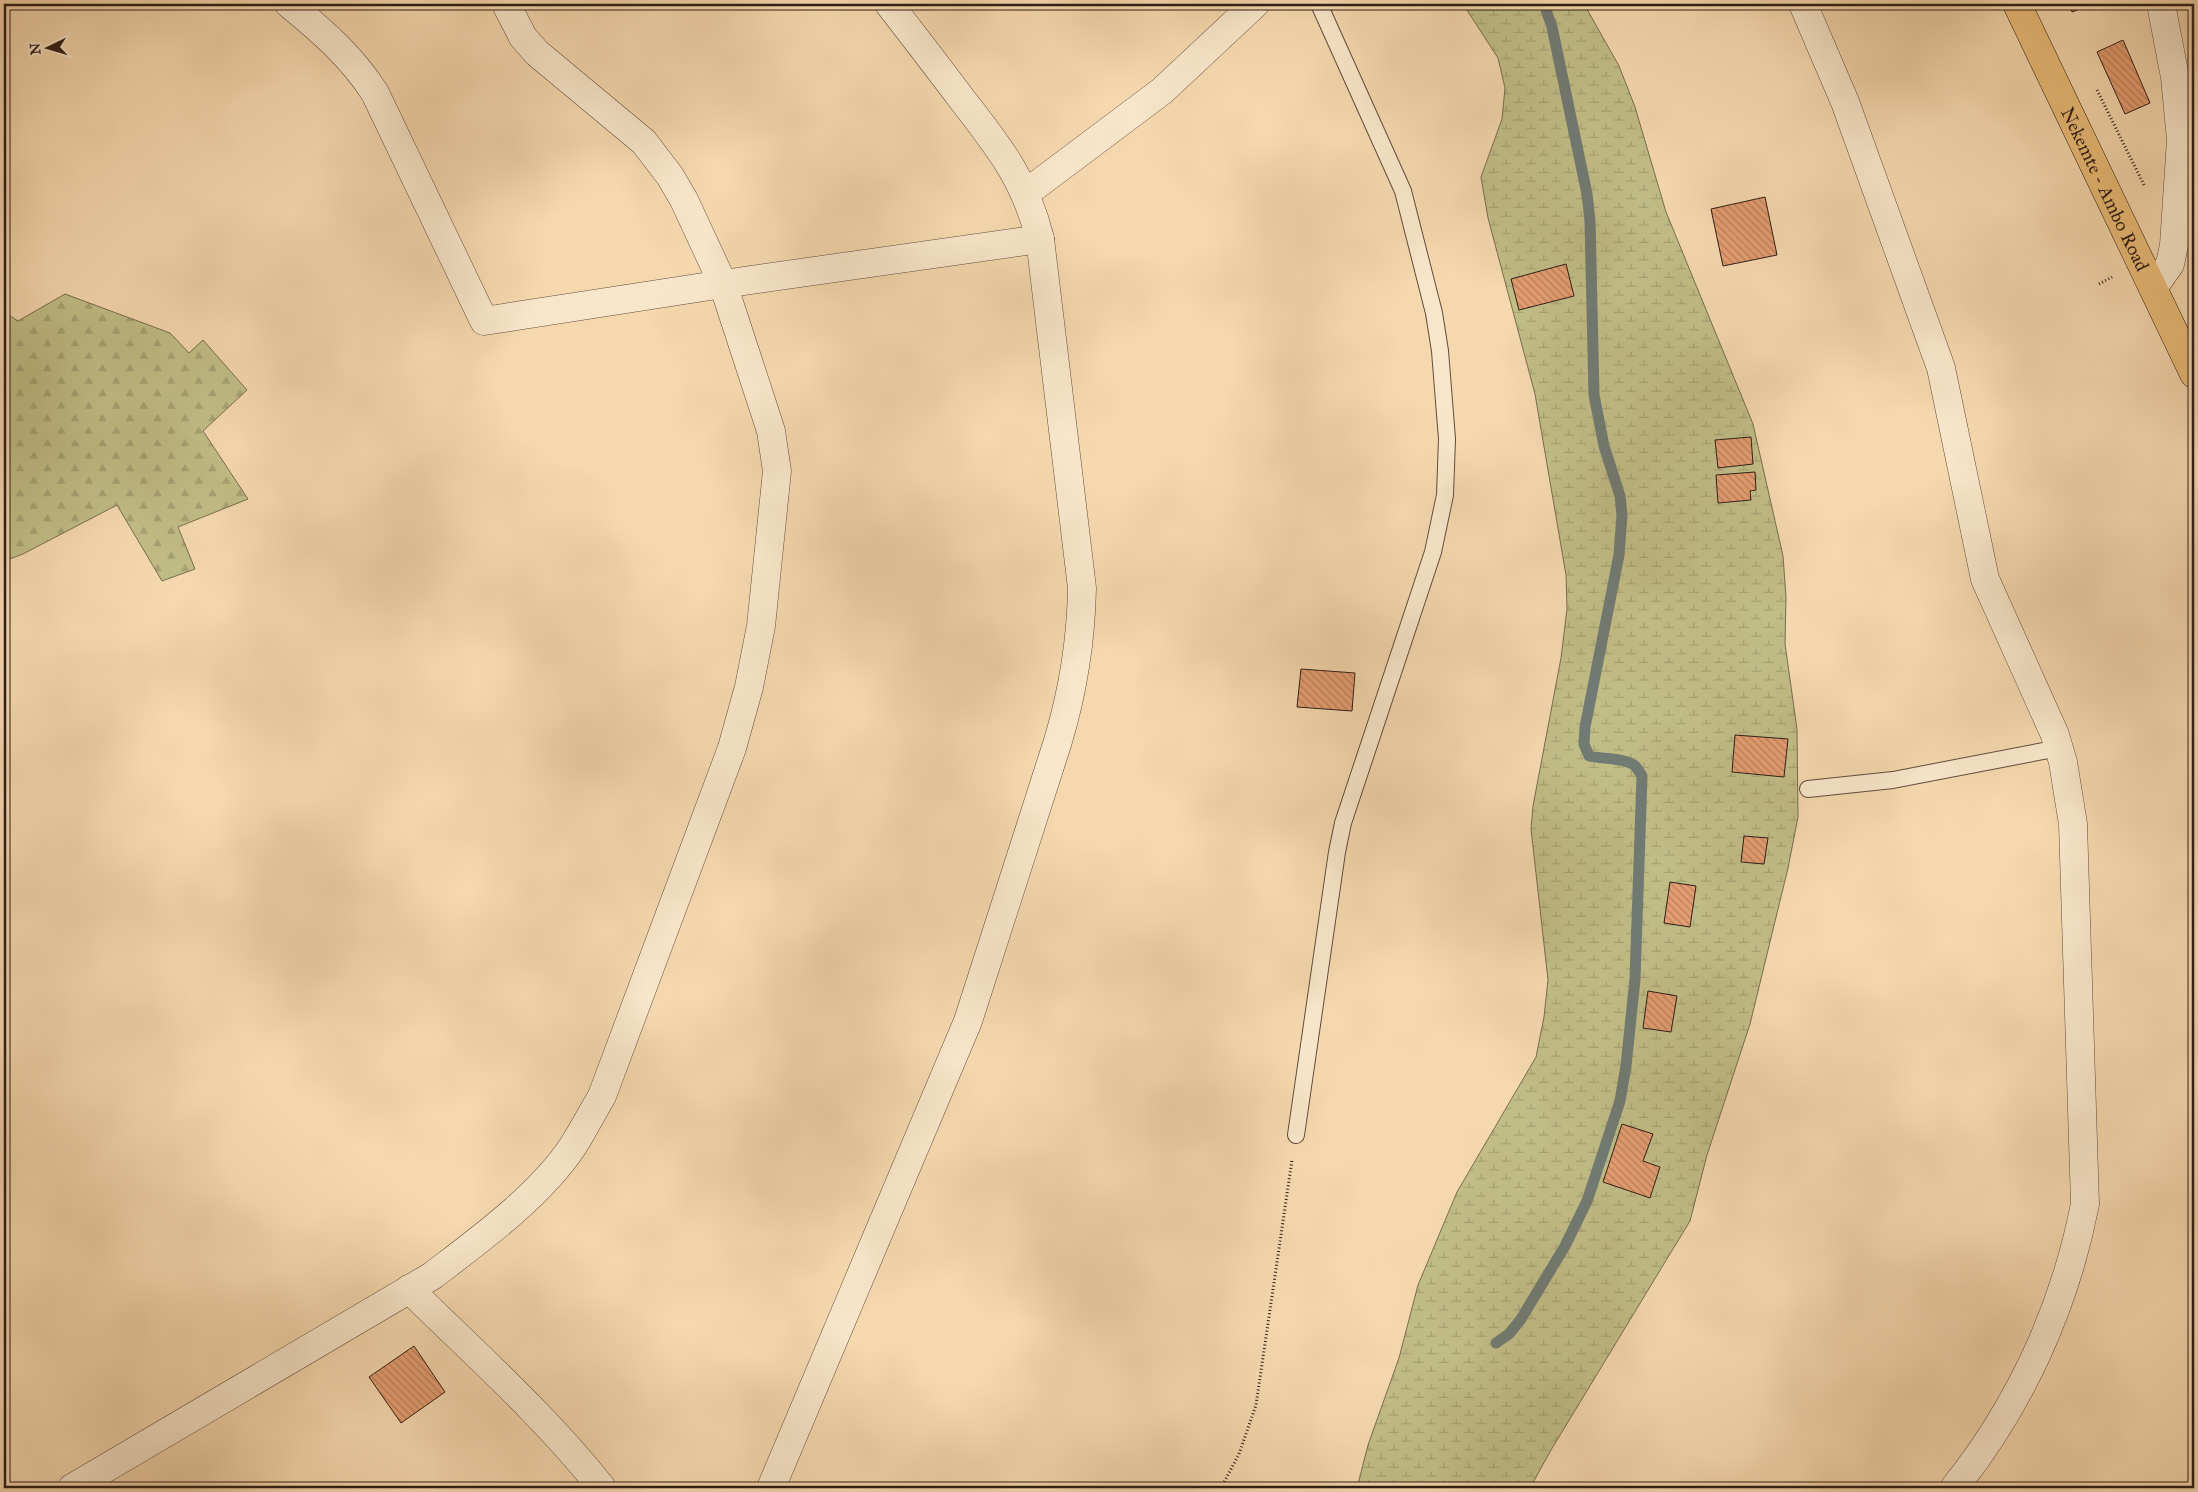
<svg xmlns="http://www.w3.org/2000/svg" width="2198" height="1492" font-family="'IM FELL Great Primer',serif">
<defs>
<pattern id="forest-firs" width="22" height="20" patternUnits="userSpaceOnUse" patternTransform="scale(1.25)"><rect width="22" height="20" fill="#c1bd86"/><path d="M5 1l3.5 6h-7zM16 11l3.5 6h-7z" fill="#a6a273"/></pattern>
<pattern id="wetland-marsh" width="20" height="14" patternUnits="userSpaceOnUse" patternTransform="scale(1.25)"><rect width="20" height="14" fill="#c1bd86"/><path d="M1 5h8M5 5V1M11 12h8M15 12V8" fill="none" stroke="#a6a273"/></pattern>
<pattern id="building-back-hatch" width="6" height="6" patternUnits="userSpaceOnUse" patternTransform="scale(1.25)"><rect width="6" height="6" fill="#e49d70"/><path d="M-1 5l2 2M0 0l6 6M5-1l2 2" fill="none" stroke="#b97f5b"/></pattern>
</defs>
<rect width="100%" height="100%" fill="#f5d8ae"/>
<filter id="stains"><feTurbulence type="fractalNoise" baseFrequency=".004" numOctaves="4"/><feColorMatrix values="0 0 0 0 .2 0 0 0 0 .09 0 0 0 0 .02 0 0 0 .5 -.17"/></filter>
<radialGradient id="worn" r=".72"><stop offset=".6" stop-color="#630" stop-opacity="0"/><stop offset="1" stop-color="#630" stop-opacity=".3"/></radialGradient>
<polygon fill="url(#forest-firs)" stroke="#786d4e" points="65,294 170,333 189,353 203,340 247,390 203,431 248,499 178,527 195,569 162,581 117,505 23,554 4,561 4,312 18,321"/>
<polygon fill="url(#wetland-marsh)" stroke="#786d4e" points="1463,4 1584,4 1619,66 1635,107 1666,212 1753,424 1783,556 1786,597 1785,644 1797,729 1798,817 1788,868 1750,1024 1707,1155 1690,1221 1551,1450 1530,1488 1357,1488 1368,1445 1399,1358 1418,1285 1457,1192 1536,1057 1544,1017 1548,980 1531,829 1533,806 1561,658 1567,609 1566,575 1535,394 1488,218 1481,177 1502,119 1505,88 1498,58"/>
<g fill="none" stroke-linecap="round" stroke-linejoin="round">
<path stroke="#717b74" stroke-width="11" d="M1496,1343L1509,1334L1521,1319L1565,1246L1587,1201L1620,1101L1626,1066L1635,979L1642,776C1640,773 1638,769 1635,766C1627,758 1601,759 1589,756L1584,744L1585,727L1619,555L1622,515L1620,496L1604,446L1594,395L1590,221L1587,194L1552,27L1544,4"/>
</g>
<g fill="url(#building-back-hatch)" stroke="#2e1d16">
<polygon points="2069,4 2092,4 2072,12"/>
<polygon points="2123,40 2150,103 2125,114 2097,52"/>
<polygon points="1765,197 1777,255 1723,266 1711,209"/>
<polygon points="1566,264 1574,296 1519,310 1511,279"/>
<polygon points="1751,437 1753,464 1718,468 1715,440"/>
<polygon points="1755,472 1756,490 1750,491 1751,500 1718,503 1716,475"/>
<polygon points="1301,669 1355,673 1352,711 1297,707"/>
<polygon points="1735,735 1788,739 1784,777 1732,772"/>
<polygon points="1744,836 1768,838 1764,864 1741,862"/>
<polygon points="1670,882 1696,886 1690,927 1664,923"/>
<polygon points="1648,991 1677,996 1671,1032 1643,1028"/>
<polygon points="1622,1124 1653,1134 1643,1161 1660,1167 1650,1198 1603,1182"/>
<polygon points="414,1346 445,1392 401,1423 369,1377"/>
</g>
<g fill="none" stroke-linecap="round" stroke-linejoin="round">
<defs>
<g id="lane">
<polyline points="1808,789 1893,780 2059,748"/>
<polyline points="1296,1135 1337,852 1343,823 1433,552 1445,495 1447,439 1440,351 1434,313 1403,191 1319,4"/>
</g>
<g id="street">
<path d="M289,4C322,31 352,57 375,93L484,321L723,284L1040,239"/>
<path d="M1803,4L1845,102L1941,368L1985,579L2055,735L2063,762L2073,824L2085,1204C2065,1307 2020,1406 1954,1488"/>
<polyline points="1026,193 1162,91 1255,4"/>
<polyline points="2153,288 2170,264 2174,245 2181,140 2175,77 2161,4"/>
<path d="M409,1289C475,1354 545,1416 602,1488"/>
<path d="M72,1488L432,1276C479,1240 540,1196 573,1146C583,1130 592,1113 602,1096L732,748L749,687L761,626L777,471L771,431L723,284L684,200L670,176L644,142L537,53L523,37L506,4"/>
<path d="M771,1488L968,1021L1058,741C1073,691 1081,641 1082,588L1040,239C1025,178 998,146 961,98C937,66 913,35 889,4"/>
</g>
<g id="highway">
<path id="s1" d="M2017,4L2194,374"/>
</g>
</defs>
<use href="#lane" stroke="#604c3c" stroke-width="18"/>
<use href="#street" stroke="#604c3c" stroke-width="29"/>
<use href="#highway" stroke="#2e1d16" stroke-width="29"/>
<g stroke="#2e1d16" stroke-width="3" stroke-dasharray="1 2.5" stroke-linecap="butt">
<polyline points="2097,90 2144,185"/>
<polyline points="2099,284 2112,277"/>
<polyline points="1221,1488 1239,1454 1256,1405 1292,1160"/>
</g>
<use href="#lane" stroke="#f8e6ca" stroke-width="16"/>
<use href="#street" stroke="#f8e6ca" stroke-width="28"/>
<use href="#highway" stroke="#eabc77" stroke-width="28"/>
</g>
<g text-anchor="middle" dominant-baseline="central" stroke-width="4" stroke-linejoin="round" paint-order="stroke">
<g font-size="19" fill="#2e1d16" stroke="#f8e6ca">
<text stroke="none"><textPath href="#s1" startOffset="205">Nekemte - Ambo Road</textPath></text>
</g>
</g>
<rect width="2198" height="1492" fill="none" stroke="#f5d8ae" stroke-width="20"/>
<rect x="5" y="5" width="2188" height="1482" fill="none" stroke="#2e1d16" stroke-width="2.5"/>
<rect x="10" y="10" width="2178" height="1472" fill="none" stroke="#2e1d16"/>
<g transform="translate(48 48) rotate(265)" stroke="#f8e6ca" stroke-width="4" paint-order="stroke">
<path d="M0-4L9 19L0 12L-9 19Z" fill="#2e1d16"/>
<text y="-8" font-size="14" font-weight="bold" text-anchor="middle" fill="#2e1d16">N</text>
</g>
<rect width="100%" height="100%" filter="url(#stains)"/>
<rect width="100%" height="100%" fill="url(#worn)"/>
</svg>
